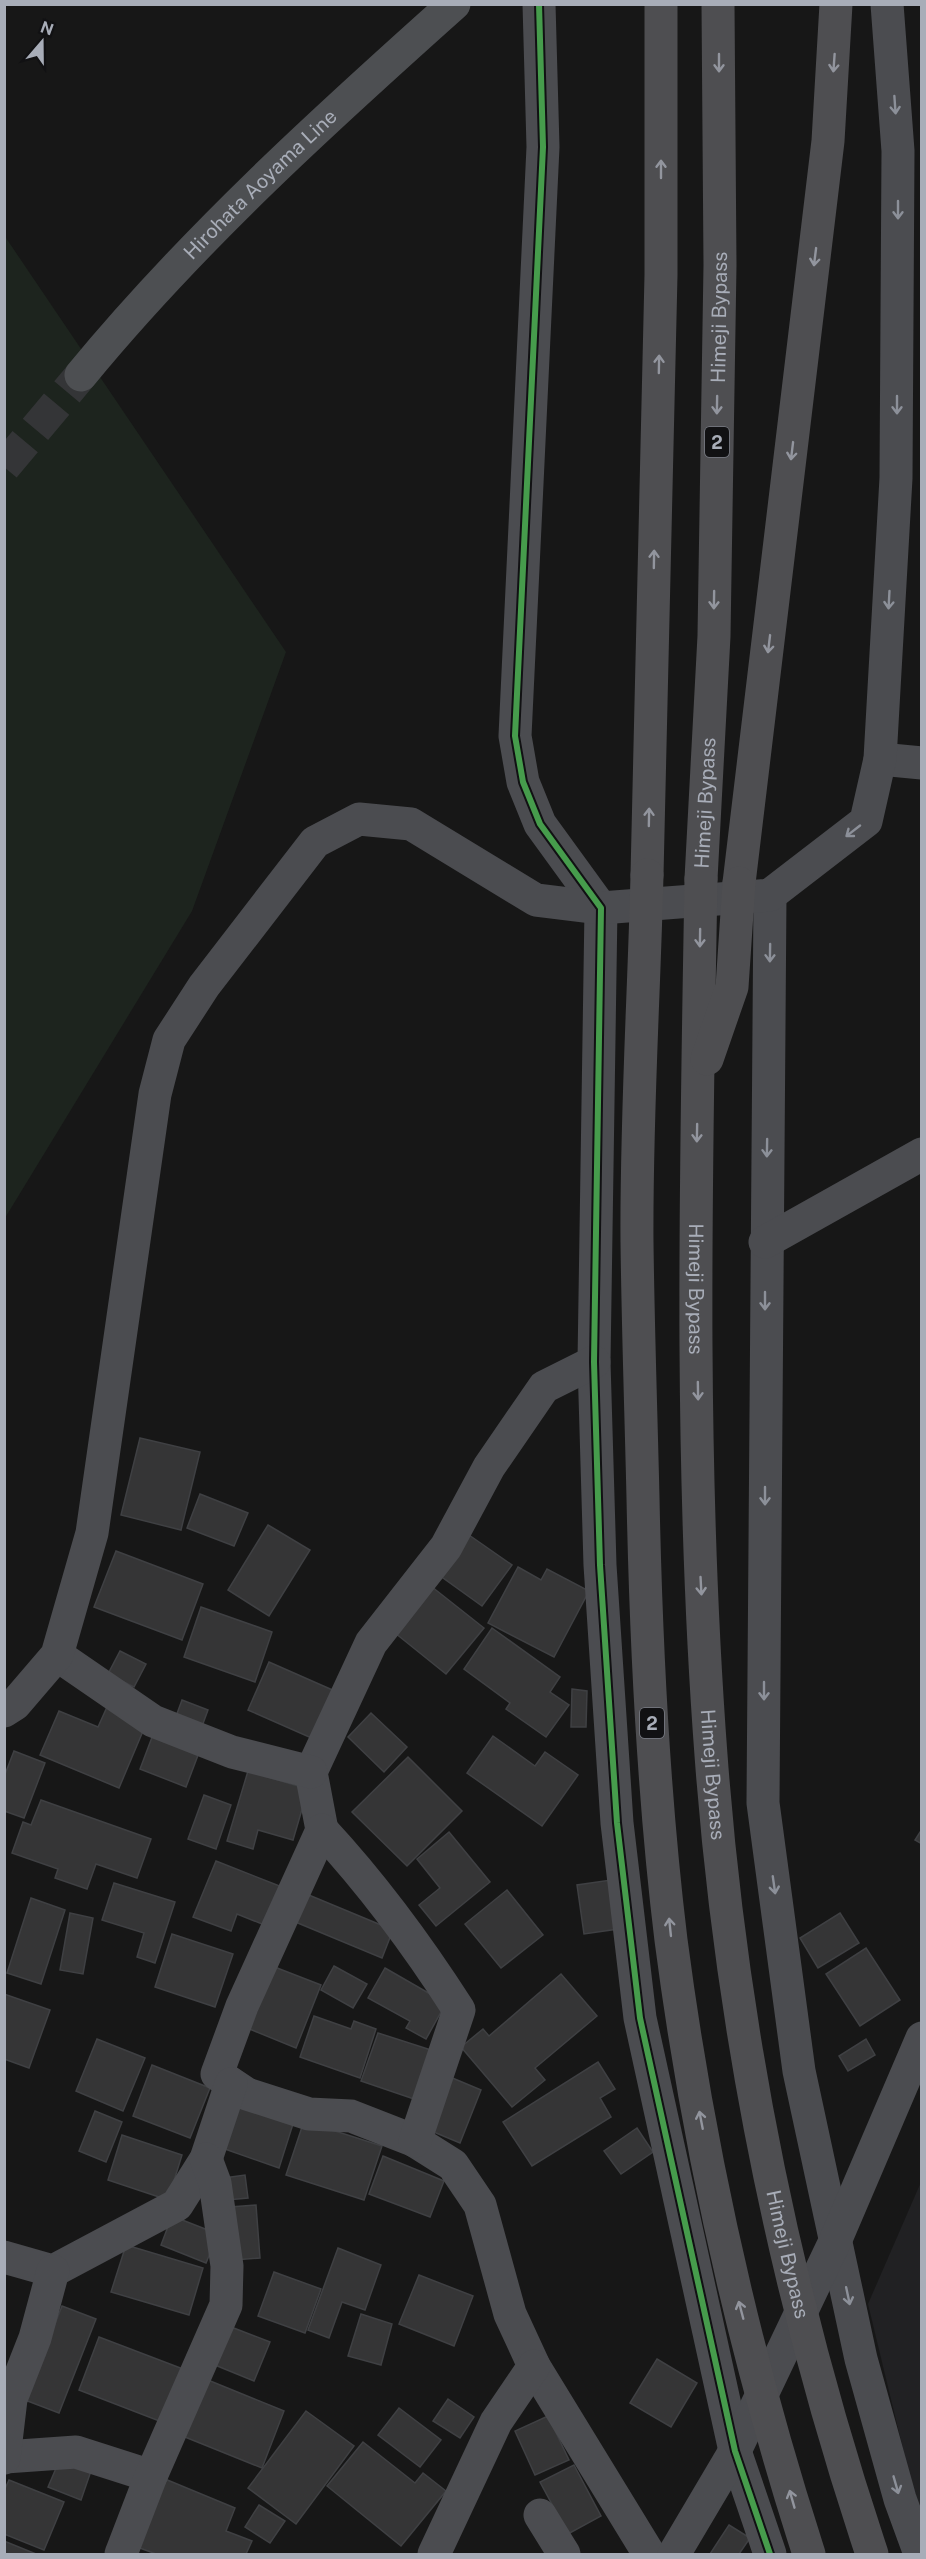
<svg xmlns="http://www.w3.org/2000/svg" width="926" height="2559" font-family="'Public Sans',sans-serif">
<rect width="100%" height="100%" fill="#171717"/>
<polygon fill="#212123" points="921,2182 921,2510 910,2478 868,2304"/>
<polygon fill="#1d241e" points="4,235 286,652 192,911 5,1218"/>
<g fill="#353536" stroke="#3f4043" stroke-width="1.5">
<polygon points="140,1438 200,1452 181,1530 121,1515"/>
<polygon points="200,1494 248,1513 234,1546 187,1528"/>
<polygon points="268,1525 310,1550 269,1616 228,1590"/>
<polygon points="469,1535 512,1565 482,1606 439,1575"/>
<polygon points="116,1551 203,1584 182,1640 94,1607"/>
<polygon points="518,1567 541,1580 547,1569 589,1591 554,1657 488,1623"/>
<polygon points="427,1583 484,1628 446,1674 390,1629"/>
<polygon points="201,1607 272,1632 255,1682 184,1657"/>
<polygon points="492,1628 560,1677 550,1692 569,1705 546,1737 506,1709 510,1703 464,1669"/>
<polygon points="120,1651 146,1664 134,1687 108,1674"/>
<polygon points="269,1662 337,1692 316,1740 248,1710"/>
<polygon points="572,1689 587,1691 586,1727 571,1727"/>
<polygon points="182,1700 208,1710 201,1729 175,1719"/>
<polygon points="107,1707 146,1724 119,1788 40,1755 59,1711 98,1727"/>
<polygon points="371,1713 407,1747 384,1772 348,1737"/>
<polygon points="154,1732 200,1750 186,1787 140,1769"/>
<polygon points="493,1736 535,1766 545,1752 578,1775 542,1826 467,1773"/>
<polygon points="14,1751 45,1763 24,1818 4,1811 4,1777"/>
<polygon points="408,1757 462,1811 407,1866 352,1812"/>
<polygon points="248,1771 308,1789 293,1840 258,1830 253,1849 227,1841"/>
<polygon points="204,1795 231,1805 216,1849 188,1839"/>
<polygon points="41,1800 151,1839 137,1878 96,1864 87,1889 55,1878 58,1869 12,1853 23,1822 31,1825"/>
<polygon points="922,1829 922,1844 915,1840"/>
<polygon points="449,1832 490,1882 436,1926 419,1905 440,1888 417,1859"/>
<polygon points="216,1861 282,1887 267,1926 237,1914 231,1931 193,1917"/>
<polygon points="611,1880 618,1929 584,1934 577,1885"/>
<polygon points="114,1883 175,1902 155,1963 137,1957 144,1933 102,1920"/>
<polygon points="507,1890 543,1935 501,1968 465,1924"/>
<polygon points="304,1893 393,1930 382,1958 293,1921"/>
<polygon points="31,1898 65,1910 41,1984 7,1973"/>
<polygon points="70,1913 93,1918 83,1974 60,1970"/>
<polygon points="840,1913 859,1943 818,1968 800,1938"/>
<polygon points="172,1934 233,1954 215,2007 155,1987"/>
<polygon points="866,1948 900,2000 860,2026 826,1974"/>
<polygon points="272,1966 321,1985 296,2048 247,2028"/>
<polygon points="334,1966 367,1984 353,2008 321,1990"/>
<polygon points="385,1968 446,2003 426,2039 406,2028 410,2021 368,1998"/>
<polygon points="561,1974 597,2016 535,2068 545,2080 512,2107 461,2047 483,2029 489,2036"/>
<polygon points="4,1994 50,2010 29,2068 4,2059"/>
<polygon points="314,2016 351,2029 354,2021 376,2029 360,2078 300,2057"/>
<polygon points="378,2033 431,2050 414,2099 361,2081"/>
<polygon points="97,2039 145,2058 123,2111 76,2091"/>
<polygon points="866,2039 875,2055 848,2071 839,2056"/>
<polygon points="598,2062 615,2089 600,2098 611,2117 532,2166 503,2122"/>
<polygon points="152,2065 210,2088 190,2138 133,2116"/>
<polygon points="450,2077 481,2090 460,2143 429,2130"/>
<polygon points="236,2105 293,2124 279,2168 222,2148"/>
<polygon points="95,2111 122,2122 106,2162 79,2151"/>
<polygon points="304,2121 382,2146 364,2200 286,2175"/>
<polygon points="637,2128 653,2152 621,2174 604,2151"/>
<polygon points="122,2135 182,2155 168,2200 108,2180"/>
<polygon points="383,2156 444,2181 430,2217 369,2194"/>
<polygon points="245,2175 248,2198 227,2200 224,2178"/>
<polygon points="256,2205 260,2258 234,2260 230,2207"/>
<polygon points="172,2216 218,2234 206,2263 161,2245"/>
<polygon points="126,2245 203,2268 189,2315 111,2292"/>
<polygon points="338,2248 381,2265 365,2310 342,2302 329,2338 308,2330"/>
<polygon points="274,2272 321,2289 305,2333 258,2316"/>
<polygon points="419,2275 473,2296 454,2346 399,2324"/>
<polygon points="62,2306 96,2319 59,2413 25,2400"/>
<polygon points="361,2314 392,2324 381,2365 348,2356"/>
<polygon points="226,2325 270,2342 254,2381 210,2363"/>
<polygon points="99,2337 183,2369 162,2422 79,2390"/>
<polygon points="657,2359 697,2383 671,2427 630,2403"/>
<polygon points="203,2378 284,2411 262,2468 180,2435"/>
<polygon points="448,2399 474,2417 460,2438 433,2421"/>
<polygon points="399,2408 441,2440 420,2467 378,2435"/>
<polygon points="306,2411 354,2446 296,2524 248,2488"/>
<polygon points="548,2416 569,2460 535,2475 515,2431"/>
<polygon points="363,2442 415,2483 423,2473 446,2491 401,2546 327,2486"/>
<polygon points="60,2459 91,2471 81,2500 48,2487"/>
<polygon points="574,2465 601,2516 568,2534 540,2482"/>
<polygon points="165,2479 235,2508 226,2531 252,2541 246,2554 156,2554 137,2547"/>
<polygon points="9,2480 64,2502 44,2550 4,2534 4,2491"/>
<polygon points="259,2505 285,2521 270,2543 245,2527"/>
<polygon points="729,2525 750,2538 739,2554 710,2554"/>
<polygon points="4,2541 36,2554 4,2554"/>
</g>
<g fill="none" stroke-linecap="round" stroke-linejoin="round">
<polyline stroke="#343537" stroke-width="33" stroke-dasharray="33 16" stroke-linecap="butt" points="4,467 81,375"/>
<g stroke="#4b4c50" stroke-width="33">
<polyline points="539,4 543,147 515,736 523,782 540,824 601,908 594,1362 600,1565 617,1823 640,2018 735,2451 770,2554"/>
<polyline points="880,759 922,763"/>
<polyline points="770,895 763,1803 799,2071 861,2359 900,2499 920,2554"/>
<polyline points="765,1242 922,1154"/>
<polyline points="594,1362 544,1387 489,1467 446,1547 371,1643 311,1772 322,1830 242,2006 217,2074 247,2094 309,2114 351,2116 415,2141 453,2165 480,2205 510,2314 534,2366 649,2554"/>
<polyline points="57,1655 153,1721 232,1752 311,1772"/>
<polyline points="4,1711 15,1704 57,1655 92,1533 155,1094 169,1040 204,986 315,842 359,819 411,824 536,900 601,908 770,895 866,821 880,759 896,478 898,151 887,4"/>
<path d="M322,1830C374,1886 418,1946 459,2010L415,2141"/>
<polyline points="4,2257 53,2271 177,2205 206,2159 231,2084"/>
<polyline points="5,2457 76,2452 151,2476"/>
<polyline points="4,2458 11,2399 35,2338 53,2271"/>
<polyline points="540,2515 564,2554"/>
<polyline points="121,2554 151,2476 226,2305 227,2266 215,2183 206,2159"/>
<polyline points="434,2554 496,2422 534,2366"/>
<polyline points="674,2554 735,2451 836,2239 922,2038"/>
</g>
<path stroke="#4d4f52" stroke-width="33" id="s1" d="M81,375C192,240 323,121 454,4"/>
<g stroke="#4e4e51" stroke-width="33">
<polyline points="647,875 661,275 661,4"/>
<path id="s2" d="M701,879L714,636L720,265L718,4"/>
<polyline points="739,883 828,141 836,4"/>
</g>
<g stroke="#4e4e51" stroke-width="33">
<path d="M647,875C644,997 636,1120 637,1242C638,1327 641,1412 643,1498C646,1645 653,1793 671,1940C698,2147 745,2356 809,2554"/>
<path id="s3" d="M701,879C696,1171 689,1464 711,1755C731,2026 786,2297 872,2554"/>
<polyline points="707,1059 732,987 739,883"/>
</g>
<defs>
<polyline id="cycleway" points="539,4 543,147 515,736 523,782 540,824 601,908 594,1362 600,1565 617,1823 640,2018 735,2451 770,2554"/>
</defs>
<use href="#cycleway" stroke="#111113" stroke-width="10"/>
<use href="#cycleway" stroke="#469c4c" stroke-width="6"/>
</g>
<defs><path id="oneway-shaft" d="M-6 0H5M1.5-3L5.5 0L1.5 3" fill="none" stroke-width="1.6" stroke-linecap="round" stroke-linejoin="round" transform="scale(1.5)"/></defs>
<g stroke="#92959e">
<use href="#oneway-shaft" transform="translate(719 63) rotate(90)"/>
<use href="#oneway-shaft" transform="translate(834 63) rotate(94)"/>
<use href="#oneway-shaft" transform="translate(661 169) rotate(-90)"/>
<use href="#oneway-shaft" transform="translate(815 257) rotate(97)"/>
<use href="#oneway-shaft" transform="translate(659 364) rotate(-89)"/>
<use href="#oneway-shaft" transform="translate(717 405) rotate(91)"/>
<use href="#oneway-shaft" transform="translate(792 451) rotate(97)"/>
<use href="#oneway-shaft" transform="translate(654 559) rotate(-89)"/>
<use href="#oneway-shaft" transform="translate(714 600) rotate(91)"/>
<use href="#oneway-shaft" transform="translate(769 644) rotate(97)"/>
<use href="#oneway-shaft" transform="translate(649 817) rotate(-89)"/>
<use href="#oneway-shaft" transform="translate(700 938) rotate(91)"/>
<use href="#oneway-shaft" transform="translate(697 1133) rotate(91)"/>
<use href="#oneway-shaft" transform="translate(698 1391) rotate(89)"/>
<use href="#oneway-shaft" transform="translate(701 1586) rotate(87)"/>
<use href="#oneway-shaft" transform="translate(670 1927) rotate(-96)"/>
<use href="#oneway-shaft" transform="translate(701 2120) rotate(-101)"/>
<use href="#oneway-shaft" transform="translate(741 2310) rotate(-105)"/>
<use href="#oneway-shaft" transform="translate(792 2499) rotate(-106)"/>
</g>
<g stroke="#8c9099">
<use href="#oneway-shaft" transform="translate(895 105) rotate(86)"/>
<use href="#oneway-shaft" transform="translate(898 210) rotate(90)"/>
<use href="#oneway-shaft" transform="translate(897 405) rotate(90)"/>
<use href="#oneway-shaft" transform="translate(889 600) rotate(93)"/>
<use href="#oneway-shaft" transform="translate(853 831) rotate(142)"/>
<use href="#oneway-shaft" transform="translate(770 953) rotate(91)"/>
<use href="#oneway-shaft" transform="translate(767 1148) rotate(91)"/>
<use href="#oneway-shaft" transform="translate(765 1301) rotate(90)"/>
<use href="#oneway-shaft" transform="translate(765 1496) rotate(90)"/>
<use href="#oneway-shaft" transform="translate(764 1691) rotate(90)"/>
<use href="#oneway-shaft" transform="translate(774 1885) rotate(82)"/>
<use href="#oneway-shaft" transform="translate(848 2296) rotate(78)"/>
<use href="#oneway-shaft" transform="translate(896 2485) rotate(74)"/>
</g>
<g text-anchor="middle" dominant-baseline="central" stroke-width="5" stroke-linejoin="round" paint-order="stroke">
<g fill="#111113" stroke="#7b7e86" stroke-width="1.5">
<rect x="705" y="427" width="24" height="30" rx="4.5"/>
<rect x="640" y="1708" width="24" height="30" rx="4.5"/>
</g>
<g font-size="18" font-weight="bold" fill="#a8adb8">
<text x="717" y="442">2</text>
<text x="652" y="1723">2</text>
</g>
<g font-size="20" fill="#a8adb8" stroke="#111113">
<text stroke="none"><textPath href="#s1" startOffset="262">Hirohata Aoyama Line</textPath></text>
<text stroke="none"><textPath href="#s2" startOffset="562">Himeji Bypass</textPath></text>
<text stroke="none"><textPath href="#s2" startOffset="76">Himeji Bypass</textPath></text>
<text stroke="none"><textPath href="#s3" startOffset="410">Himeji Bypass</textPath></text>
<text stroke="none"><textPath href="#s3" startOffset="896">Himeji Bypass</textPath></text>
<text stroke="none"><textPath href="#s3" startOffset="1382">Himeji Bypass</textPath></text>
</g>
</g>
<rect width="926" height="2559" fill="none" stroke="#a8adb8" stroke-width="12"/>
<g transform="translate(42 42) rotate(20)" stroke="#111113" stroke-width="4.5" paint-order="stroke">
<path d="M0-4.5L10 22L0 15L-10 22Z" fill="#a8adb8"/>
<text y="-9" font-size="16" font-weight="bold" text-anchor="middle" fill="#a8adb8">N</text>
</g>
</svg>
